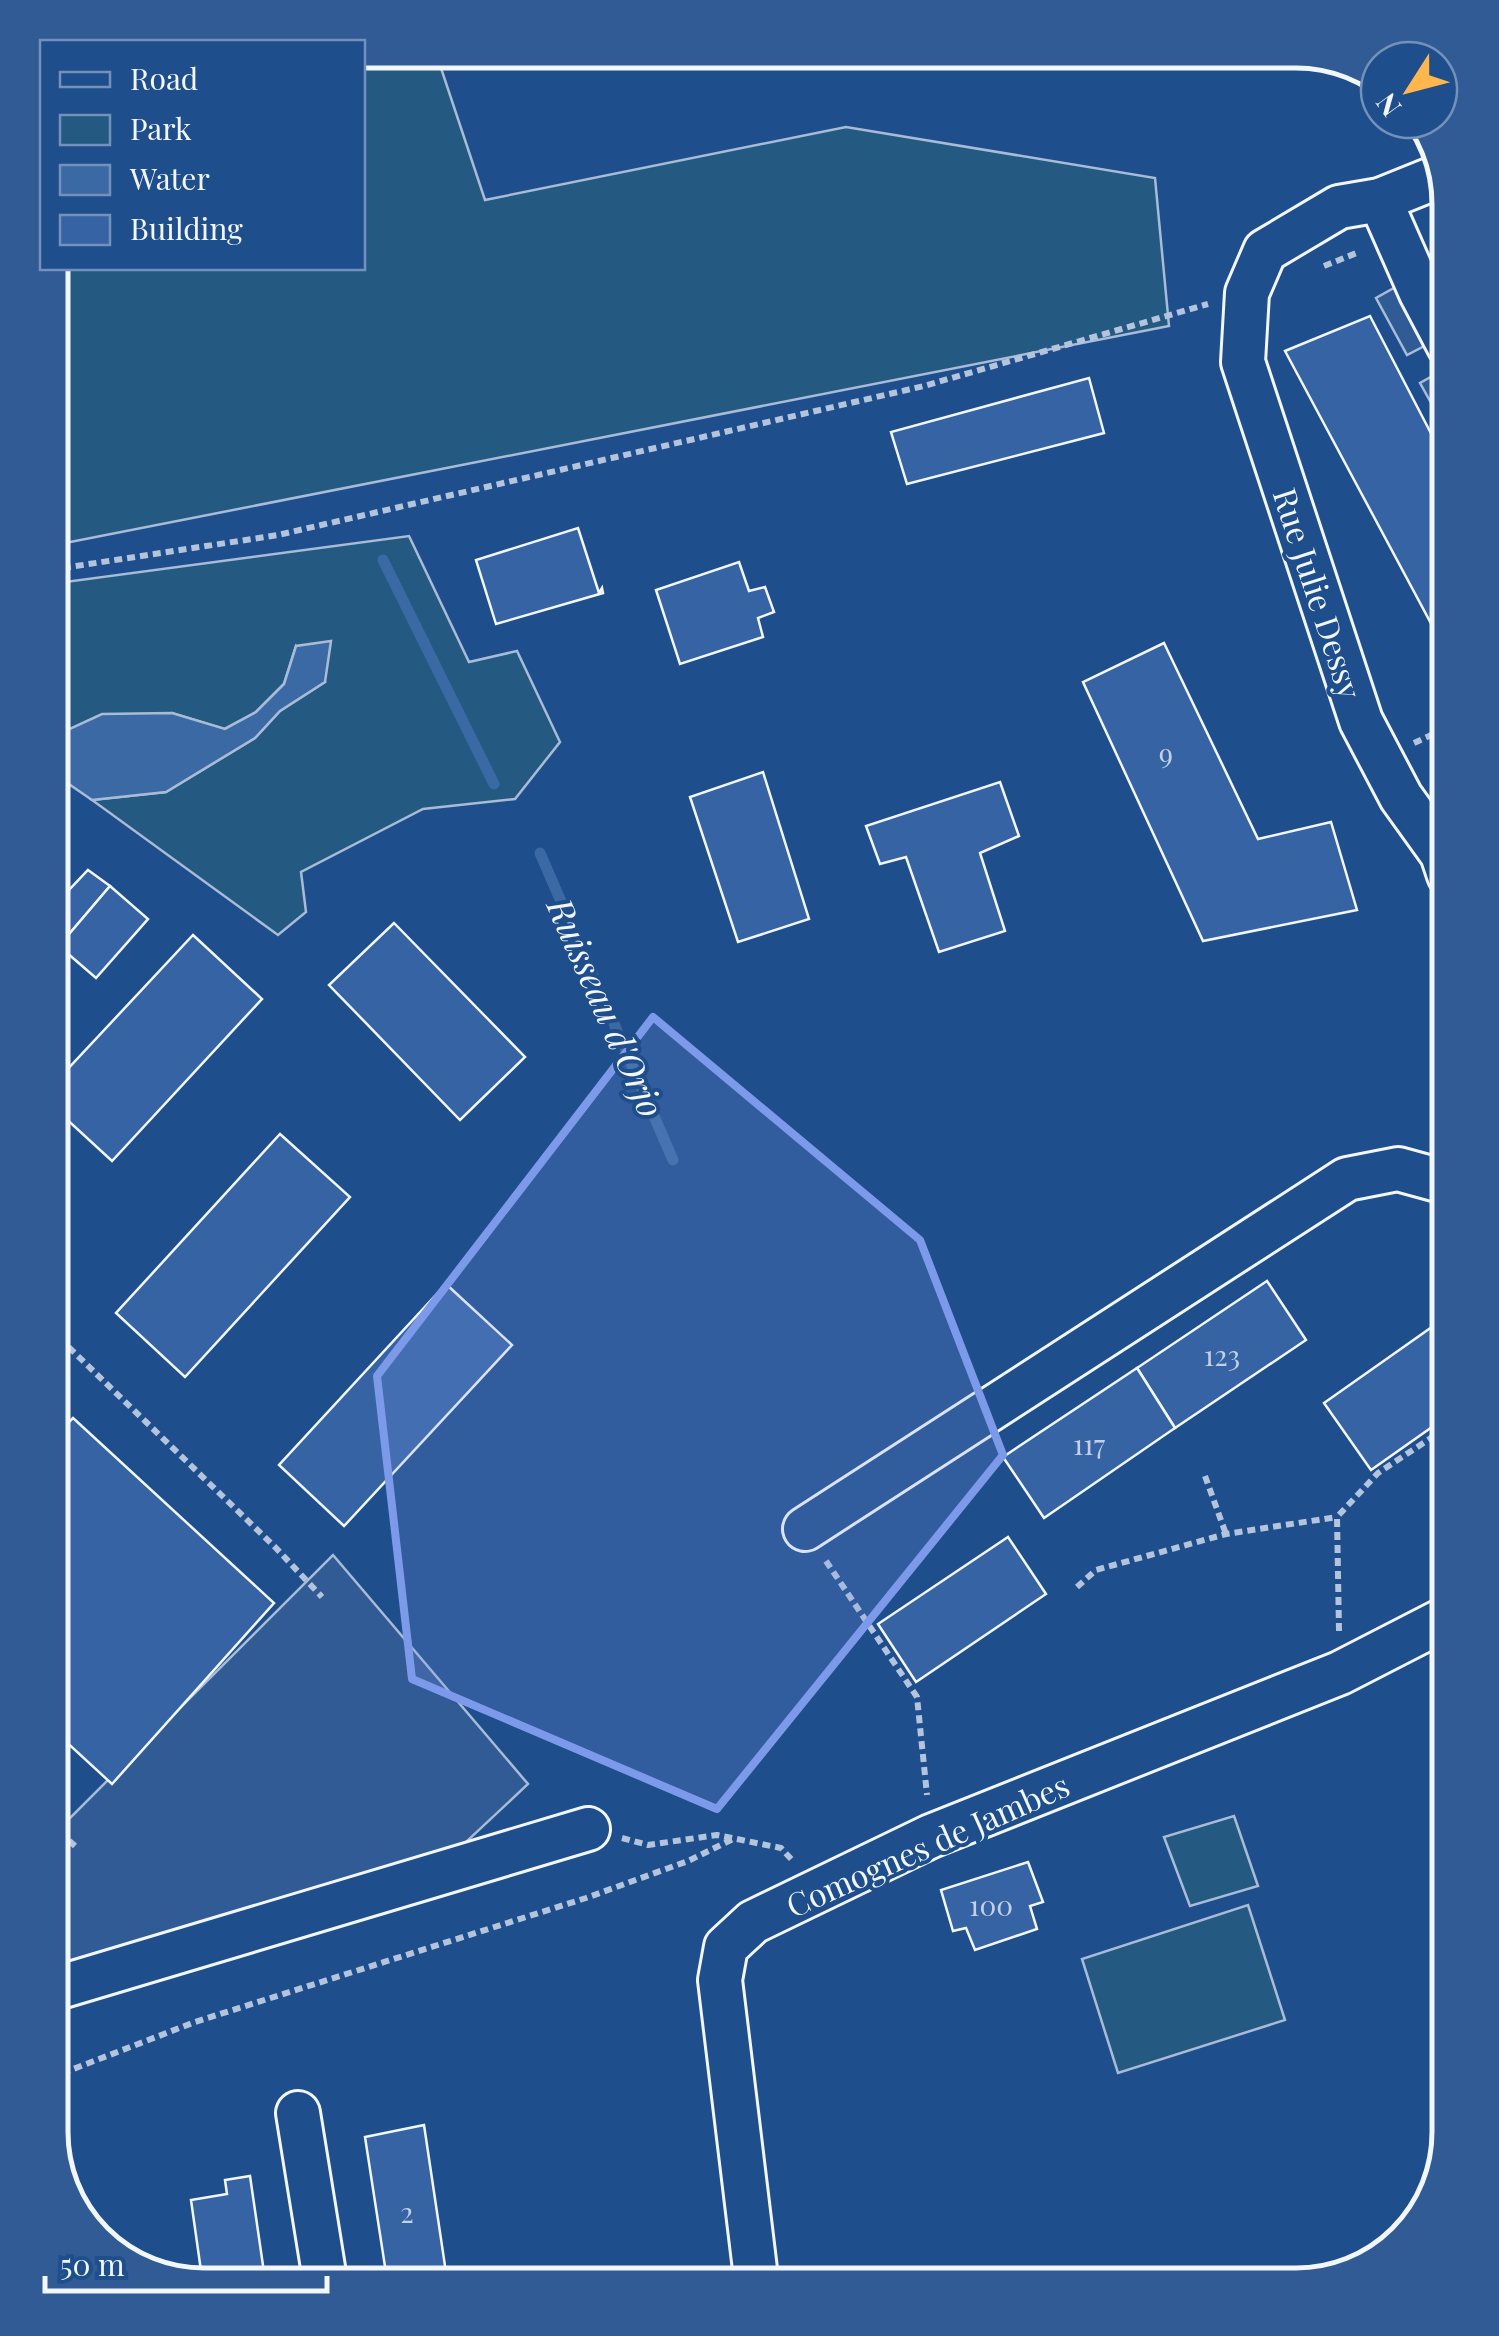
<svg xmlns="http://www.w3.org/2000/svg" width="1499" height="2336" font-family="'Playfair Display',serif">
<rect width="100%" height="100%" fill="#1f4e8c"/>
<g fill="#245a82" stroke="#a8bbd7" stroke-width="2.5">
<polygon points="363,50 435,50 485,200 846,127 1155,178 1169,326 50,546 50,268 362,268"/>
<polygon points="409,536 469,662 517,651 560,742 515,799 423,809 301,872 306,912 278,935 92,800 166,792 255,738 280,711 325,682 296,646 284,684 256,712 224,729 172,713 52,737 50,743 50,584"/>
<polygon points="1234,1816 1258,1886 1190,1906 1164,1837"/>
<polygon points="1248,1905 1285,2020 1118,2073 1082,1959"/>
</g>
<g fill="#305b95" stroke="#a8bbd7" stroke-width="2.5">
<polygon points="1401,284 1432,342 1407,355 1376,298"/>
<polygon points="1445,369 1449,377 1449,435 1420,383"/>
<polygon points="333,1555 528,1784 449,1858 50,1973 50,1838"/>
</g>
<polygon fill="#3b69a3" stroke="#a8bbd7" stroke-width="2.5" points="331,641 325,682 280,711 255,738 166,792 92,800 50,771 52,737 102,714 172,713 225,729 256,712 284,684 296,646"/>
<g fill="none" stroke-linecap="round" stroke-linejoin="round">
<g stroke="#3b69a3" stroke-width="11">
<polyline points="383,560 494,784"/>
<polyline points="540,853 673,1160"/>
</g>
</g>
<g fill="#3563a3" stroke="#f2f6ff" stroke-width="2.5">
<polygon points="1370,316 1449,468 1449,638 1441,642 1285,351"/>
<polygon points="1089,378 1104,433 907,484 891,432"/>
<polygon points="578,528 599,593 602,588 603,593 496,624 476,560"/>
<polygon points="739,562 749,591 765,587 774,612 758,618 763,637 680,664 656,590"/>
<polygon points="1164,643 1258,839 1331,822 1357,910 1203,941 1083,682"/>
<polygon points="763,772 809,919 738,942 690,797"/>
<polygon points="1000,782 1019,836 980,853 1005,931 939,952 906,857 880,864 866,826"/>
<polygon points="88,870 110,886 59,946 69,955 56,969 50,964 50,910"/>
<polygon points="110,886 148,919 96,978 59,946"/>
<polygon points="394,923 525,1057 460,1120 329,985"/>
<polygon points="193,935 262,999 112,1161 50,1104 50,1088"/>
<polygon points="280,1134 350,1197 185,1377 116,1313"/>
<polygon points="1267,1281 1306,1340 1175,1428 1137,1368"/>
<polygon points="446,1284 512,1345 344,1526 279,1465"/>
<polygon points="1449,1315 1449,1415 1371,1470 1324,1403"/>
<polygon points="1137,1368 1175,1428 1044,1518 1003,1457"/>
<polygon points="73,1418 274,1603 112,1784 50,1727 50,1441"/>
<polygon points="1008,1537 1046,1594 916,1682 878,1624"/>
<polygon points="1028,1862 1043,1902 1030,1906 1037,1929 975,1950 966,1928 953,1931 941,1890"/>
<polygon points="424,2125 448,2286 388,2286 365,2137"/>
<polygon points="250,2176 266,2286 241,2286 240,2280 203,2285 191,2200 227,2194 225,2180"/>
</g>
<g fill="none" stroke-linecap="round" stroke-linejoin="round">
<defs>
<g id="minor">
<polyline points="1442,175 1380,200 1339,207 1265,251 1247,293 1243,362 1361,721 1401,797 1442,854 1449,875"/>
<polyline points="1380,200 1421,293 1449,346"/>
<polyline points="805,1529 1347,1179 1398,1169 1449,1183"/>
<polyline points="50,1990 588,1829"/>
<polyline points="298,2113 326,2286"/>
<polyline points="757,2286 720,1980 726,1947 753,1922 931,1836 1340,1673 1449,1617"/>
</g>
</defs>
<use href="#minor" stroke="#f2f6ff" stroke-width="48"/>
<g stroke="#b3c4dc" stroke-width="6" stroke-dasharray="8 5" stroke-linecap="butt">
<polyline points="1324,266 1359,252"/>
<polyline points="50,570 278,535 924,386 1208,304"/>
<polyline points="1414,743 1449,727"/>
<polyline points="50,1329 275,1547 322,1597"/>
<polyline points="1205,1476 1226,1534"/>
<polyline points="826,1561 917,1697 927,1795"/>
<polyline points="1077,1587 1096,1570 1226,1534 1337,1517"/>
<polyline points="1339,1631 1337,1517 1378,1473 1449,1426"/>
<polyline points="50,1823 76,1847"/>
<polyline points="622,1838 648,1845 717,1835 781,1848 792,1860"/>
<polyline points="50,2078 195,2022 586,1898 688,1861 733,1839"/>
</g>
<use href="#minor" stroke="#1f4e8c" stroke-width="42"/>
</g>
<path fill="#7d9aea" fill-opacity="0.2" stroke="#7d9aea" stroke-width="8" stroke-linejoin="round" d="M653,1017L920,1240L1003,1455L717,1809L412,1679L377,1376Z"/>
<g text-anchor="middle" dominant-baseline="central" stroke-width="8" stroke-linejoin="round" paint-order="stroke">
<g font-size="28" fill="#c3d1e8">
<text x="1166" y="752">9</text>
<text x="1222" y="1354">123</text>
<text x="1089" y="1443">117</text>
<text x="991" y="1904">100</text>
<text x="407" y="2211">2</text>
</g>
<g font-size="32" fill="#f2f6ff" stroke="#1f4e8c">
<text transform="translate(1319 593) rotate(72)">Rue Julie Dessy</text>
<text transform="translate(927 1844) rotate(-24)">Comognes de Jambes</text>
</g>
<g font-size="35" font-style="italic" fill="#f2f6ff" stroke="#1f4e8c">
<text transform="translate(607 1007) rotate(66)">Ruisseau d'Orjo</text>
</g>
</g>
<path d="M0 0H1499V2336H0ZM204 68H1296A136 136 0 0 1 1432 204V2132A136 136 0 0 1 1296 2268H204A136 136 0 0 1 68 2132V204A136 136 0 0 1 204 68Z" fill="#305b95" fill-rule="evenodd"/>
<path fill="none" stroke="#f2f6ff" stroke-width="5" d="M204 68H1296A136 136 0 0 1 1432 204V2132A136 136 0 0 1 1296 2268H204A136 136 0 0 1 68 2132V204A136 136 0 0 1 204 68Z"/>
<rect x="40" y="40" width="325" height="230" fill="#1f4e8c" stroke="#7391ba" stroke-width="2.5"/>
<rect x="60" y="72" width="50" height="15" fill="#1f4e8c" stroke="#7391ba" stroke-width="2.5"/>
<text x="130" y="90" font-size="30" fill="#f2f6ff">Road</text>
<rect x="60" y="115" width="50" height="30" fill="#245a82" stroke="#7391ba" stroke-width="2.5"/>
<text x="130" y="140" font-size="30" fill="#f2f6ff">Park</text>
<rect x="60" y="165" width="50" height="30" fill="#3b69a3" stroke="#7391ba" stroke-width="2.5"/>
<text x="130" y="190" font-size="30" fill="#f2f6ff">Water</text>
<rect x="60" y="215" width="50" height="30" fill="#3563a3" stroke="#7391ba" stroke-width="2.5"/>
<text x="130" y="240" font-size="30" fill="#f2f6ff">Building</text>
<g transform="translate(1409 90) rotate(234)"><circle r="48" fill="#1f4e8c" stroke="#7391ba" stroke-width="2.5"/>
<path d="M0-8L18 38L0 25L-18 38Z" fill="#ffb74d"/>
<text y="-15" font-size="28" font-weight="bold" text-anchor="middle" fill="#f2f6ff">N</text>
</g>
<path d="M45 2276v15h282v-15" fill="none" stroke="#f2f6ff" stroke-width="5"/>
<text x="60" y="2276" font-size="30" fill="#f2f6ff" stroke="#1f4e8c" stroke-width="8" paint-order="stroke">50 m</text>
</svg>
